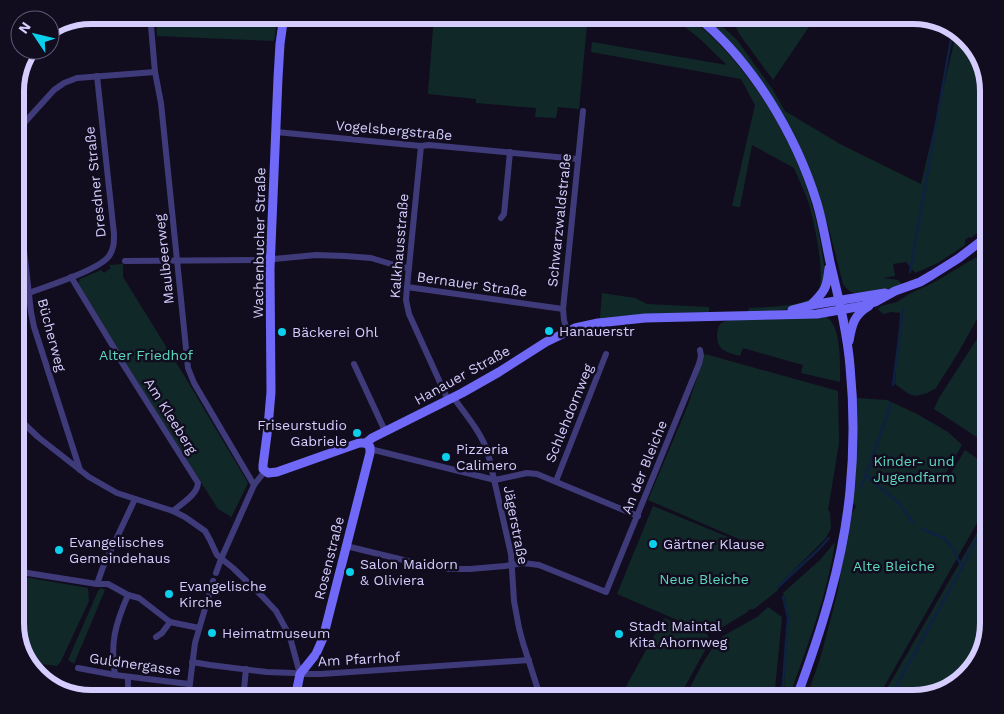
<svg xmlns="http://www.w3.org/2000/svg" width="1004" height="714" font-family="'Work Sans',sans-serif">
<rect width="100%" height="100%" fill="#110d1f"/>
<g fill="#112828">
<polygon points="156,15 278,15 274,41 157,36"/>
<polygon points="434,15 588,15 579,109 558,107 556,118 535,117 536,108 476,103 476,99 428,94"/>
<path d="M670,15H687C758,71 810,163 822,252C823,260 826,270 824,278C823,282 821,285 820,289C818,292 817,296 815,298C797,312 769,311 748,312L749,308C766,307 795,307 810,299C812,298 816,294 818,291C826,275 814,221 809,204C805,192 799,180 794,168L752,145L740,207L732,206L755,105L741,79L591,52L592,42L727,65L700,39Z"/>
<path d="M699,15H710L737,40L773,90L785,111L840,144L921,184L957,30H959L981,57L989,90V223L971,238L969,237L965,240V245L938,263L915,273L906,262L893,264L895,276L883,278L898,280L902,284C890,289 868,296 855,293C849,292 846,288 843,284L829,229L820,200L770,95Z"/>
<polygon points="730,15 817,15 773,80 740,35"/>
<polygon points="980,255 989,256 989,297 987,301 958,353 936,388 927,393 916,396 909,394 895,384 900,313 891,312 883,314 878,309 881,306 897,302 909,294 933,283"/>
<polygon points="123,264 123,277 185,377 248,483 231,518 230,516 218,509 126,364 78,284 80,279 101,270 104,273 111,268 109,265"/>
<polygon points="602,293 635,298 647,304 709,307 709,312 644,314 600,318"/>
<path d="M819,316C821,316 824,316 826,317C842,325 840,367 840,382L801,373L803,365L743,348L740,356C734,354 727,353 722,349C716,343 716,333 719,326C721,322 726,321 729,320Z"/>
<polygon points="989,320 989,445 934,409 939,398"/>
<polygon points="705,354 838,391 839,443 828,510 830,512 831,528 826,538 781,583 777,591 754,609 750,609 746,613 716,631 708,630 691,626 617,594 653,506 757,549 755,546 648,500 688,405"/>
<polygon points="857,398 887,400 917,414 948,432 962,445 941,481 944,485 965,450 989,467 989,502 877,699 806,699 820,659 831,618 838,590 850,517 856,506 852,503"/>
<polygon points="989,512 989,624 974,669 947,691 914,699 881,699"/>
<path d="M835,542C828,593 809,641 792,689L784,686L788,615L785,599L783,593L820,560Z"/>
<path d="M24,577L88,588L89,601L61,661L57,666L27,662C12,644 15,604 15,582L21,584Z"/>
<polygon points="101,588 105,590 74,664 68,660 98,591"/>
<path d="M768,607L782,617L774,699H684C696,677 705,654 723,636L757,617Z"/>
<polygon points="664,618 691,629 707,634 709,638 709,643 678,699 619,699"/>
</g>
<g fill="none" stroke-linecap="round" stroke-linejoin="round">
<g stroke="#0e2142" stroke-width="2.5">
<polyline points="910,272 953,28"/>
<polyline points="893,385 903,308"/>
<polyline points="866,475 882,489 899,503 913,523"/>
<polyline points="860,488 866,475 891,404"/>
<polyline points="962,567 978,538 989,512"/>
<polyline points="778,587 819,549 829,538"/>
<polyline points="783,597 788,617 782,695 786,699"/>
<polyline points="889,699 962,568 953,548 944,538 922,529"/>
</g>
<g stroke="#3f3b7b" stroke-width="6">
<polyline points="150,15 155,72 161,103 188,368 194,383 254,485"/>
<polyline points="276,132 421,146 429,145 578,159"/>
<polyline points="15,133 54,90 64,83 77,78 155,72"/>
<polyline points="421,146 407,287 406,300 409,314 448,400"/>
<polyline points="15,171 31,312 34,327 80,470"/>
<polyline points="501,218 504,214 510,152"/>
<polyline points="125,261 263,260 316,255 345,256 371,258 401,267 409,268"/>
<path d="M71,277L117,353L121,361L198,483C198,494 181,504 173,511"/>
<polyline points="407,287 563,309"/>
<path d="M29,293C47,286 99,270 109,256C114,249 114,242 114,234L97,76"/>
<polyline points="567,331 564,320 563,309 583,111"/>
<polyline points="354,364 385,431"/>
<path d="M453,397C466,415 481,432 488,453L511,554L514,601L519,628L523,643L541,699"/>
<polyline points="15,415 38,437 89,477 117,493 173,511 185,517 205,531 210,540 217,555 233,568 261,595 276,611 287,631 291,641 300,674"/>
<polyline points="370,449 495,480 527,473 537,474 638,516"/>
<polyline points="556,481 606,354"/>
<polyline points="346,546 420,564 450,569 470,569 505,566 523,563 539,565 606,592 699,364 701,356 700,350"/>
<polyline points="15,571 97,584 108,584 128,595 139,598 170,622 199,628"/>
<polyline points="216,573 221,559 254,485 265,471"/>
<polyline points="97,584 103,567 135,499"/>
<polyline points="156,637 162,633 170,622"/>
<polyline points="192,662 210,665 267,672 294,673 300,674 321,674 529,660"/>
<polyline points="78,668 115,675 189,684"/>
<path d="M115,675C110,643 115,625 128,595"/>
<polyline points="128,699 128,677"/>
<polyline points="188,699 195,643 213,581"/>
<polyline points="243,699 246,669"/>
</g>
<g stroke="#7069f8" stroke-width="9">
<polyline points="284,15 280,44 278,78 270,269 271,392 268,427 263,465 263,469 268,473 277,472 359,443 366,443 372,438 462,393 499,372 546,342 575,328 598,323 645,318 817,314 862,306 875,302 895,291 920,282 932,275 959,258 989,235"/>
<path d="M695,15C752,60 796,135 817,203C823,223 826,243 830,262C838,296 847,331 850,366C854,407 854,450 850,491C843,563 821,632 796,699"/>
<path d="M811,305C825,291 827,288 829,268"/>
<polyline points="792,310 811,305 885,293"/>
<path d="M849,341C852,324 854,315 869,306"/>
<polyline points="295,699 300,674 316,654 323,638 370,453 370,447 366,443"/>
</g>
</g>
<g fill="#0bcfeb" stroke="#110d1f" stroke-width="2">
<circle cx="549" cy="331" r="5"/>
<circle cx="282" cy="332" r="5"/>
<circle cx="357" cy="433" r="5"/>
<circle cx="446" cy="457" r="5"/>
<circle cx="653" cy="544" r="5"/>
<circle cx="59" cy="550" r="5"/>
<circle cx="350" cy="572" r="5"/>
<circle cx="169" cy="594" r="5"/>
<circle cx="212" cy="633" r="5"/>
<circle cx="619" cy="634" r="5"/>
</g>
<g text-anchor="middle" dominant-baseline="central" stroke-width="5" stroke-linejoin="round" paint-order="stroke">
<g font-size="14" fill="#d4cdfd" stroke="#110d1f">
<text transform="translate(394 130) rotate(5)">Vogelsbergstraße</text>
<text transform="translate(95 182) rotate(-96)">Dresdner Straße</text>
<text transform="translate(559 220) rotate(-84)">Schwarzwaldstraße</text>
<text transform="translate(259 243) rotate(-89)">Wachenbucher Straße</text>
<text transform="translate(399 246) rotate(-85)">Kalkhausstraße</text>
<text transform="translate(164 259) rotate(-96)">Maulbeerweg</text>
<text transform="translate(472 284) rotate(8)">Bernauer Straße</text>
<text transform="translate(52 335) rotate(75)">Bücherweg</text>
<text transform="translate(462 375) rotate(-29)">Hanauer Straße</text>
<text transform="translate(569 413) rotate(-68)">Schlehdornweg</text>
<text transform="translate(171 416) rotate(58)">Am Kleeberg</text>
<text transform="translate(644 467) rotate(-68)">An der Bleiche</text>
<text transform="translate(516 525) rotate(79)">Jägerstraße</text>
<text transform="translate(329 558) rotate(-76)">Rosenstraße</text>
<text transform="translate(359 659) rotate(-3)">Am Pfarrhof</text>
<text transform="translate(135 664) rotate(8)">Guldnergasse</text>
</g>
<g font-size="14" fill="#d4cdfd" stroke="#110d1f" text-anchor="start">
<text x="559" y="331">Hanauerstr</text>
<text x="292" y="332">Bäckerei Ohl</text>
<text x="347" y="425" text-anchor="end">Friseurstudio<tspan x="347" dy="16">Gabriele</tspan></text>
<text x="456" y="449">Pizzeria<tspan x="456" dy="16">Calimero</tspan></text>
<text x="69" y="542">Evangelisches<tspan x="69" dy="16">Gemeindehaus</tspan></text>
<text x="663" y="544">Gärtner Klause</text>
<text x="360" y="564">Salon Maidorn<tspan x="360" dy="16">&amp; Oliviera</tspan></text>
<text x="179" y="586">Evangelische<tspan x="179" dy="16">Kirche</tspan></text>
<text x="629" y="626">Stadt Maintal<tspan x="629" dy="16">Kita Ahornweg</tspan></text>
<text x="222" y="633">Heimatmuseum</text>
</g>
<g font-size="14" fill="#5ed8bd" stroke="#110d1f">
<text x="146" y="355">Alter Friedhof</text>
<text x="914" y="461">Kinder- und<tspan x="914" dy="16">Jugendfarm</tspan></text>
<text x="894" y="566">Alte Bleiche</text>
<text x="704" y="579">Neue Bleiche</text>
</g>
</g>
<path d="M0 0H1004V714H0ZM91 24H913A67 67 0 0 1 980 91V623A67 67 0 0 1 913 690H91A67 67 0 0 1 24 623V91A67 67 0 0 1 91 24Z" fill="#110d1f" fill-rule="evenodd"/>
<path fill="none" stroke="#d4cdfd" stroke-width="6" d="M91 24H913A67 67 0 0 1 980 91V623A67 67 0 0 1 913 690H91A67 67 0 0 1 24 623V91A67 67 0 0 1 91 24Z"/>
<g transform="translate(35 35) rotate(305)"><circle r="24" fill="#110d1f" stroke="#5f5a78"/>
<path d="M0-4L9 19L0 12L-9 19Z" fill="#0bcfeb"/>
<text y="-8" font-size="14" font-weight="bold" text-anchor="middle" fill="#d4cdfd">N</text>
</g>
</svg>
